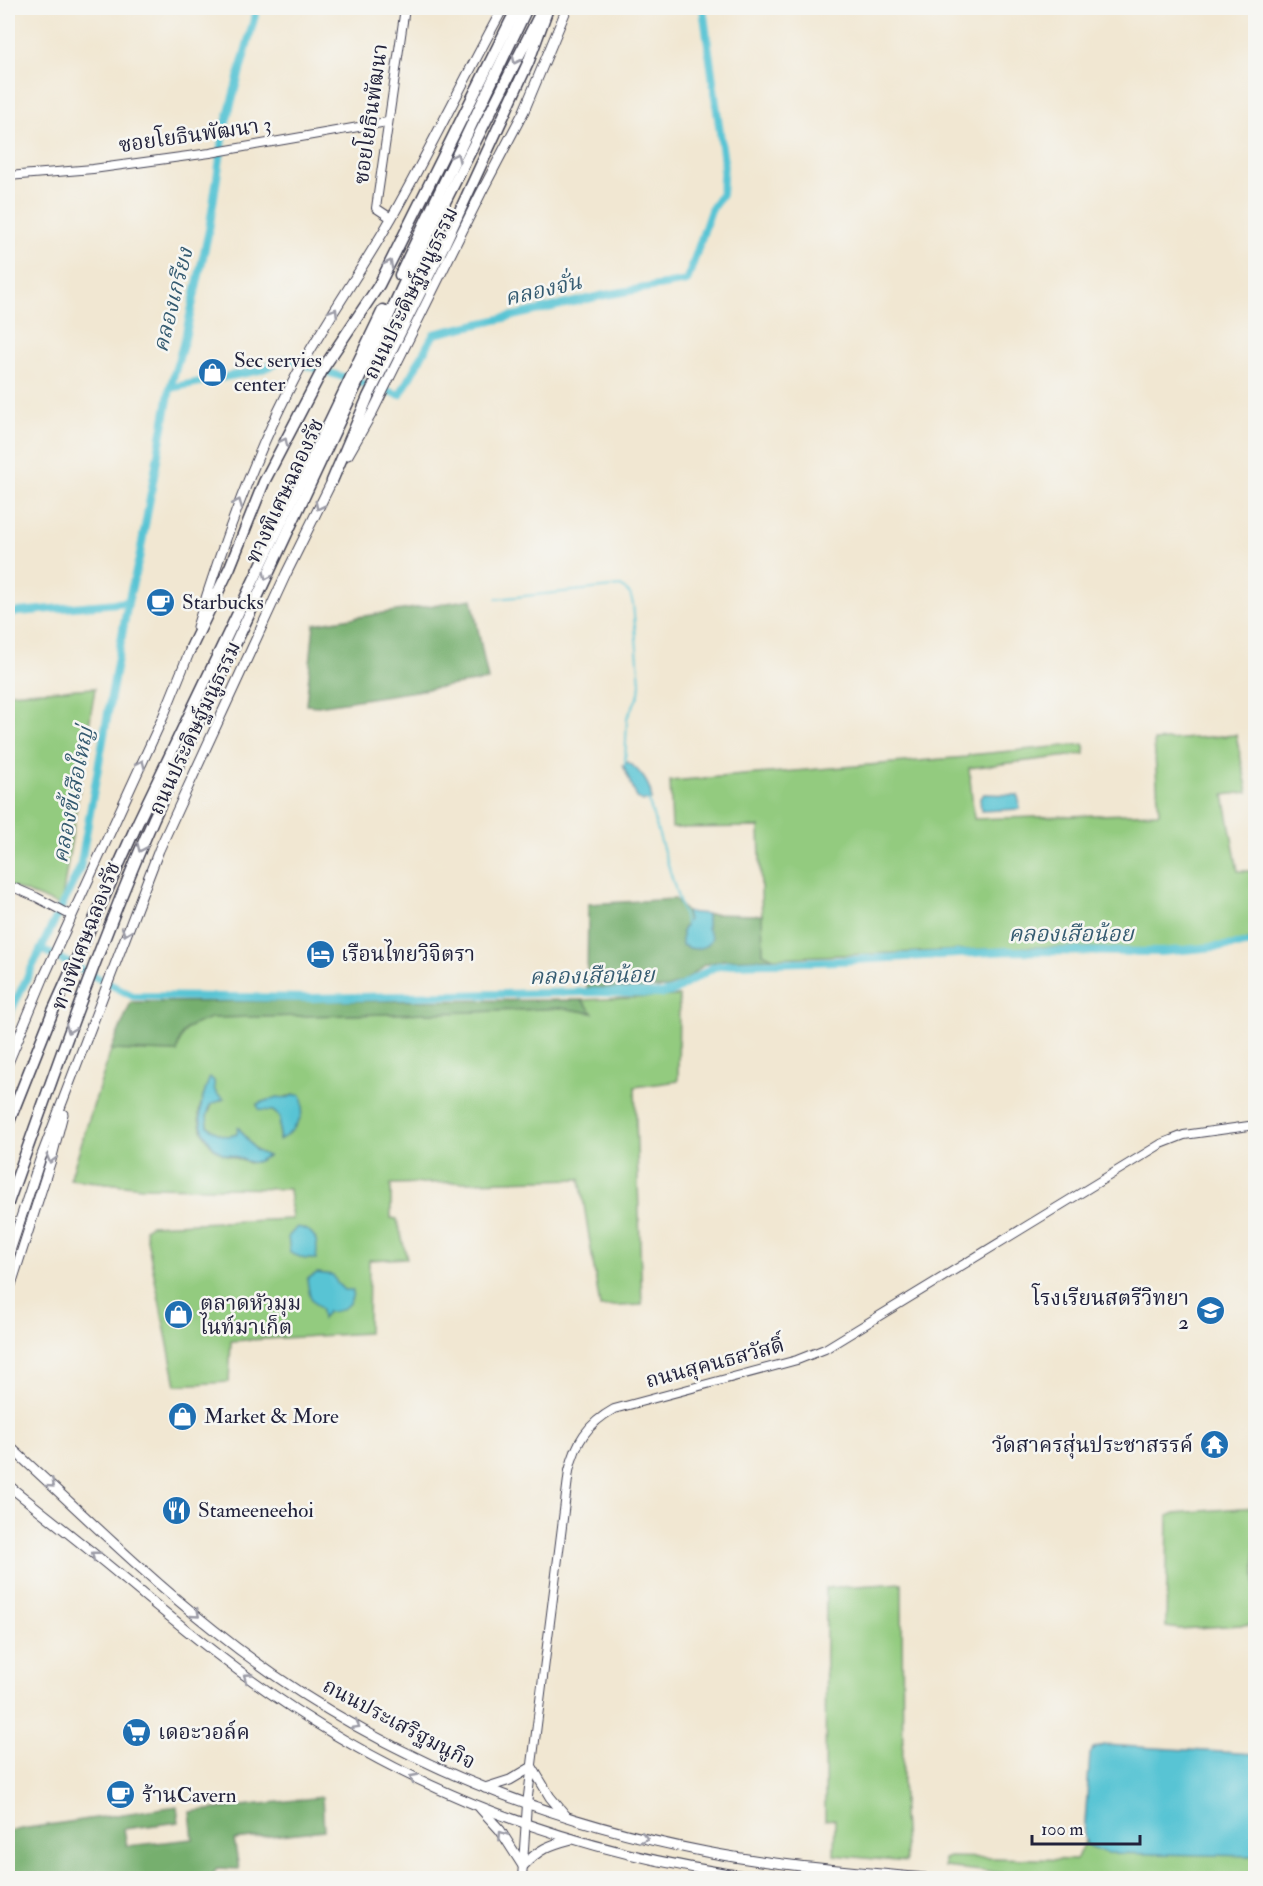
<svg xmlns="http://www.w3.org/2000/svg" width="1263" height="1886" font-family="'IM FELL Double Pica','Noto Serif Thai',serif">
<rect width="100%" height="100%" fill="#f6f6f2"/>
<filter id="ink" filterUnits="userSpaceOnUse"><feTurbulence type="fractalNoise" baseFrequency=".0167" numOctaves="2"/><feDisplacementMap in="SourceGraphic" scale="12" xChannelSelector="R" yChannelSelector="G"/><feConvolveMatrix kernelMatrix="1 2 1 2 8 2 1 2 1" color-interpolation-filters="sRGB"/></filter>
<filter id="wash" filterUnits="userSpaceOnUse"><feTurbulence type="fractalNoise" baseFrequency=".008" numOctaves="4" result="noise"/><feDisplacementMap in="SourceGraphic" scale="24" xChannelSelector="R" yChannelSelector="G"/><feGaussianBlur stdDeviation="1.35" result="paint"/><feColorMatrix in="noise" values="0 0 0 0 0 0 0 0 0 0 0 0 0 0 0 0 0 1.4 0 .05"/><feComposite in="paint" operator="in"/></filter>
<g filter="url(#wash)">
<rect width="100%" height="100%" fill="#f1e7d2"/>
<g fill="#93cb7f" stroke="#5a765d" stroke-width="1.5" fill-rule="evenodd">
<polygon points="95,688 61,906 8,885 8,693"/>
<polygon points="1236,735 1248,792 1224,795 1238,871 1255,871 1255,939 1225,944 1162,949 1034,947 773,958 763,953 759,827 672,828 670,781 967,757 969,755 1084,744 1085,754 969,768 974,819 1159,813 1154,741"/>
<path d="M679,996L678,1081L635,1087L642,1305L600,1307L580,1179L391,1184V1218L397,1219L407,1258L369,1260L368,1333L231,1341L229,1382L176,1385L145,1229L150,1225L292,1219L289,1189L142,1187L70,1179L111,1050L177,1052C182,1027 188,1026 211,1018L473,1012L562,1008L592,1013L582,1000ZM214,1081V1091L216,1095L207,1117L208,1126C217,1134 225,1139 237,1134L239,1128L256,1151L267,1156L249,1163C240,1159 231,1157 222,1153C209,1148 198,1127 199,1113C200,1104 205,1094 207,1085ZM294,1095L279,1139L280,1117L273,1111L257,1105C272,1097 280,1100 294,1095Z"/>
<polygon points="1255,1507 1255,1624 1180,1629 1166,1627 1168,1516 1175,1513"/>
<polygon points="902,1583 903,1815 906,1862 834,1855 835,1819 825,1820 826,1588"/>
<polygon points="1084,1842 1255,1850 1255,1878 1047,1878 944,1867 944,1859 949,1857 1076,1860"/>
</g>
<g fill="#76af6e" stroke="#4c6854" stroke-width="1.5">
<polygon points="472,599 488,680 318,706 306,705 314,624"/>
<polygon points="675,899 686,912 688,920 682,932 707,928 707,914 762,915 763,953 773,958 723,960 704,965 683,982 667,988 587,988 588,904"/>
<path d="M582,1000L593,1013L562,1008L473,1012L211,1018C188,1026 181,1027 177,1052L111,1050L131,1002Z"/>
<polygon points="322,1797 324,1830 234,1840 239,1869 217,1868 211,1878 8,1878 8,1831 177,1806 179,1822 124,1829 127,1846 193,1839 190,1812"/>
</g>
<g fill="#59c4d4" stroke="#3e7388" stroke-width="1.5">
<path d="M628,762C639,770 653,786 651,800L643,801L637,798L623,765Z"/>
<polygon points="984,794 1018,795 1020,809 981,811 980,798"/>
<path d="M686,912L707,914V928L712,938C707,950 692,951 682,945V932L688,920Z"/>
<path d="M210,1077L214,1081C214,1091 215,1094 224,1099L210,1105L207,1117L208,1126C217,1134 225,1139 237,1134L238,1127L256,1151L268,1156C250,1166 252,1163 234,1156C230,1155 225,1155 220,1152C215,1149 211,1144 208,1139C194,1120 202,1097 210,1077Z"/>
<path d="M294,1095H301C307,1114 296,1131 279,1140L280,1117L273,1111L259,1110L257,1104L277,1097L286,1098Z"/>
<path d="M297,1227C316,1230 319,1241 316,1259H305L290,1253L288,1237Z"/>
<path d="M317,1273L333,1275L337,1283L344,1290H353C353,1306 341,1312 327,1312L322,1319L321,1309C309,1300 309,1293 307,1279Z"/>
<polygon points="1104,1745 1255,1754 1255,1856 1106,1853 1087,1845 1084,1837 1090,1754 1093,1749"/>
</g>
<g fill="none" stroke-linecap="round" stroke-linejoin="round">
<g stroke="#59c4d4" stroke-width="2">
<polyline points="496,599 621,586 630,594 633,604 640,683 639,694 627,718 625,764"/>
<polyline points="648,799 686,924"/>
</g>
<g stroke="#59c4d4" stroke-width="8">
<polyline points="170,388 260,370 286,359 400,395 434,334 605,295 687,281 711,210 722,194 724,162 703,8"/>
<polyline points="8,613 128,602"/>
<polyline points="41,949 133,996 313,998 591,992 662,994 674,991 714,967 733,964 837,961 1009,951 1161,952 1256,943"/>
<polyline points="8,1017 80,868 128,602 139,559 170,388 185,338 209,230 225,126 257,8"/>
</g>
</g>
</g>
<g filter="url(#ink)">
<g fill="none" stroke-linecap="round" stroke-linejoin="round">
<defs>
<g id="secondary">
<polyline points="8,176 93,169 210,153 387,122"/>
<polyline points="391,218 376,208 405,8"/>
<polyline points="8,885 36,897 72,916"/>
<path d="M522,1878L527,1804L569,1471C576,1442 587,1424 614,1409L797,1360L825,1349L1161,1144L1184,1135L1256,1125"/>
</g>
<g id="primary">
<polyline points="348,455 372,413 481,193 524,111 567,8"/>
<path d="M197,627C225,535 258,445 304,361C332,312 364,266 392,217C431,148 465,77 503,8"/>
<polyline points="8,1063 43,979 163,717 193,643"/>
<polyline points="8,1257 40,1160 159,850 286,574 334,477"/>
<polyline points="8,1294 51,1160 63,1114"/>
<path d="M8,1445C76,1507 142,1573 214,1630C358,1746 526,1817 706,1852C778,1866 852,1871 925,1878"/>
<path d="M8,1485C45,1515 84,1545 121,1576C163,1611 204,1646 249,1678C403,1790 571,1854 759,1878"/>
<polyline points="485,1788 510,1780 532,1767 550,1797 566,1816"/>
<path d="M480,1808L500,1830L523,1866C539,1849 549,1845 572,1839"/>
</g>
<g id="highway">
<polyline points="400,275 527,8"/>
<polyline points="332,481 368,397 445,243 528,63 547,11"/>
<polyline points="191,648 230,567 264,482 324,367 379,285 517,8"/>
<polyline points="8,1124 53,1011 138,822 383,310"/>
<path d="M8,1203C54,1074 99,944 154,818L405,281L543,8"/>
</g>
</defs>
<use href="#secondary" stroke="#414052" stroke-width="10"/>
<use href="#primary" stroke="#414052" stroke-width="11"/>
<use href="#highway" stroke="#414052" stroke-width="13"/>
<use href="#secondary" stroke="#fff" stroke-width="8"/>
<use href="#primary" stroke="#fff" stroke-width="9"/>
<use href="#highway" stroke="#fff" stroke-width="10"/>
</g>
<defs><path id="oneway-chevron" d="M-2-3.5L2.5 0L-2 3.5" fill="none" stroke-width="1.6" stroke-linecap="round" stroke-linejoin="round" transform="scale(1.5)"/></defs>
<g stroke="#9c9ca7">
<use href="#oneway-chevron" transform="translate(516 60) rotate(117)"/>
<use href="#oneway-chevron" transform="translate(456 157) rotate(-65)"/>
<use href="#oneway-chevron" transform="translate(389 264) rotate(-63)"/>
<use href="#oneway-chevron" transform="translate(334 312) rotate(-58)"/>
<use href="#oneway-chevron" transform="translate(284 442) rotate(-63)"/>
<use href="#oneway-chevron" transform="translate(238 503) rotate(-68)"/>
<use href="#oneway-chevron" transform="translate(319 506) rotate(117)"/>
<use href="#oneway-chevron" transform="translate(267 576) rotate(115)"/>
<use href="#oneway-chevron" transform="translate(141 764) rotate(-66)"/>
<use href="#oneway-chevron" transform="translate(141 848) rotate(114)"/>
<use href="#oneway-chevron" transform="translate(126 932) rotate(110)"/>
<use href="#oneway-chevron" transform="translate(70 1029) rotate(110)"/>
<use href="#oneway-chevron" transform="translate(51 1159) rotate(106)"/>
<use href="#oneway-chevron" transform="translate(51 1484) rotate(42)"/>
<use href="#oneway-chevron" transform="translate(95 1555) rotate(-141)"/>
<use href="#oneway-chevron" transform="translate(196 1614) rotate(41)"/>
<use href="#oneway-chevron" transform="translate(247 1677) rotate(-144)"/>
<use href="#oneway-chevron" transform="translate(356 1725) rotate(30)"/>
<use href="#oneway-chevron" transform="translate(413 1778) rotate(-152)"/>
<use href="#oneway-chevron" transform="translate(502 1835) rotate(-123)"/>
<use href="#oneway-chevron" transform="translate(644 1838) rotate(13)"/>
</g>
</g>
<defs>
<symbol id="shop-disc" viewBox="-11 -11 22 22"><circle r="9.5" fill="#1f6fb2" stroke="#f6f6f2"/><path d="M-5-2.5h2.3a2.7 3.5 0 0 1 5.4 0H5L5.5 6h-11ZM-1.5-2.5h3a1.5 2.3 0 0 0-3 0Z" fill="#fff"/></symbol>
<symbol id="cafe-disc" viewBox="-11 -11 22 22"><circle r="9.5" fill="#1f6fb2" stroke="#f6f6f2"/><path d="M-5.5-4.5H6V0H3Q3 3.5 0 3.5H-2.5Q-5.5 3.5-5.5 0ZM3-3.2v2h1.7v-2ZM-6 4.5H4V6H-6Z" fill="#fff"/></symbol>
<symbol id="hotel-disc" viewBox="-11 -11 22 22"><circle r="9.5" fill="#1f6fb2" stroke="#f6f6f2"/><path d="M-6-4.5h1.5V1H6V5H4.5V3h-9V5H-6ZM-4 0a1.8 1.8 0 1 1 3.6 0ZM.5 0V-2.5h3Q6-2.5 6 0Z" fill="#fff"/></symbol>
<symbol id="school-disc" viewBox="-11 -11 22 22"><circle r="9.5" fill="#1f6fb2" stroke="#f6f6f2"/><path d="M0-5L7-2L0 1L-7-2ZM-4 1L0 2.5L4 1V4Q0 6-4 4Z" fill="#fff"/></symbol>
<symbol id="temple-disc" viewBox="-11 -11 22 22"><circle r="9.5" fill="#1f6fb2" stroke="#f6f6f2"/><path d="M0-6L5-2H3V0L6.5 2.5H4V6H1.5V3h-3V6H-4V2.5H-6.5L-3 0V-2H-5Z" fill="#fff"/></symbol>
<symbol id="restaurant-disc" viewBox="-11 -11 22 22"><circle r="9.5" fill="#1f6fb2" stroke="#f6f6f2"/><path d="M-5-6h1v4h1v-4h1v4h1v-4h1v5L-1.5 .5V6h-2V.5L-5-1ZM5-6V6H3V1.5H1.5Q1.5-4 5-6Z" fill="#fff"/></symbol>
<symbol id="supermarket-disc" viewBox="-11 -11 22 22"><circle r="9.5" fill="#1f6fb2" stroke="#f6f6f2"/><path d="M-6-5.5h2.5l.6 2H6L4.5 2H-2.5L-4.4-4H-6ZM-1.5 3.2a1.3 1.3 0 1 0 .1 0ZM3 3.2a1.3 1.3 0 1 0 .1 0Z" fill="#fff"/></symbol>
</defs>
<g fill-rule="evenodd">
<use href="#shop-disc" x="196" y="356" width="33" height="33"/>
<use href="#cafe-disc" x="144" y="586" width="33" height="33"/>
<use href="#hotel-disc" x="304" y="938" width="33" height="33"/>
<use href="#school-disc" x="1194" y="1294" width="33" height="33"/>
<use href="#shop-disc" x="162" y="1298" width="33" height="33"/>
<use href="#shop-disc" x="166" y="1400" width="33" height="33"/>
<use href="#temple-disc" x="1198" y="1428" width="33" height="33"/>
<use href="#restaurant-disc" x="160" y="1494" width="33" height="33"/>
<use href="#supermarket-disc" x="120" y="1716" width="33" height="33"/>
<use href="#cafe-disc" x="104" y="1778" width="33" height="33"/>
</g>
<g text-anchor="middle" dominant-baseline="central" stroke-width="5" stroke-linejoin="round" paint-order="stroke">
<g font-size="21" fill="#22223b" stroke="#f6f6f2">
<text transform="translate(371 114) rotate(-82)">ซอยโยธินพัฒนา</text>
<text transform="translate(195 135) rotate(-8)">ซอยโยธินพัฒนา 3</text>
<text transform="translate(411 293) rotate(-64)">ถนนประดิษฐ์มนูธรรม</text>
<text transform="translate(285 491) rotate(-65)">ทางพิเศษฉลองรัช</text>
<text transform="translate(195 728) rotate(-65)">ถนนประดิษฐ์มนูธรรม</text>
<text transform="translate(86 936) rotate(-69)">ทางพิเศษฉลองรัช</text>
<text transform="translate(715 1363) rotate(-15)">ถนนสุคนธสวัสดิ์</text>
<text transform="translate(399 1724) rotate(28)">ถนนประเสริฐมนูกิจ</text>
</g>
<g font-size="21" fill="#22223b" stroke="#f6f6f2" text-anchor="start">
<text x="234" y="360">Sec servies<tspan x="234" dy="24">center</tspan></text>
<text x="182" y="602">Starbucks</text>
<text x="341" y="954">เรือนไทยวิจิตรา</text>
<text x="1189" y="1298" text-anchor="end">โรงเรียนสตรีวิทยา<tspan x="1189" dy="24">2</tspan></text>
<text x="200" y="1303">ตลาดหัวมุม<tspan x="200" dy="24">ไนท์มาเก็ต</tspan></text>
<text x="204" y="1416">Market &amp; More</text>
<text x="1193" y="1445" text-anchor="end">วัดสาครสุ่นประชาสรรค์</text>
<text x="198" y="1510">Stameeneehoi</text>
<text x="158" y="1732">เดอะวอล์ค</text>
<text x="142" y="1795">ร้านCavern</text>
</g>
<g font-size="22" font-style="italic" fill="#355b71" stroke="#f6f6f2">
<text transform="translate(543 290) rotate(-13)">คลองจั่น</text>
<text transform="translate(173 300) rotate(-76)">คลองเกรียง</text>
<text transform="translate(73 795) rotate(-79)">คลองขี้เสือใหญ่</text>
<text x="1071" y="934">คลองเสือน้อย</text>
<text transform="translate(592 976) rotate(-1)">คลองเสือน้อย</text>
</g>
</g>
<rect width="1263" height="1886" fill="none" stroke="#f6f6f2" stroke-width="30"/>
<path d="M1032 1835v9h108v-9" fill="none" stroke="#22223b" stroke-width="3"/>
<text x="1041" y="1835" font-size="18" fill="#22223b" stroke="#f6f6f2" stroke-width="4.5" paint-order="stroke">100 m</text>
</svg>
